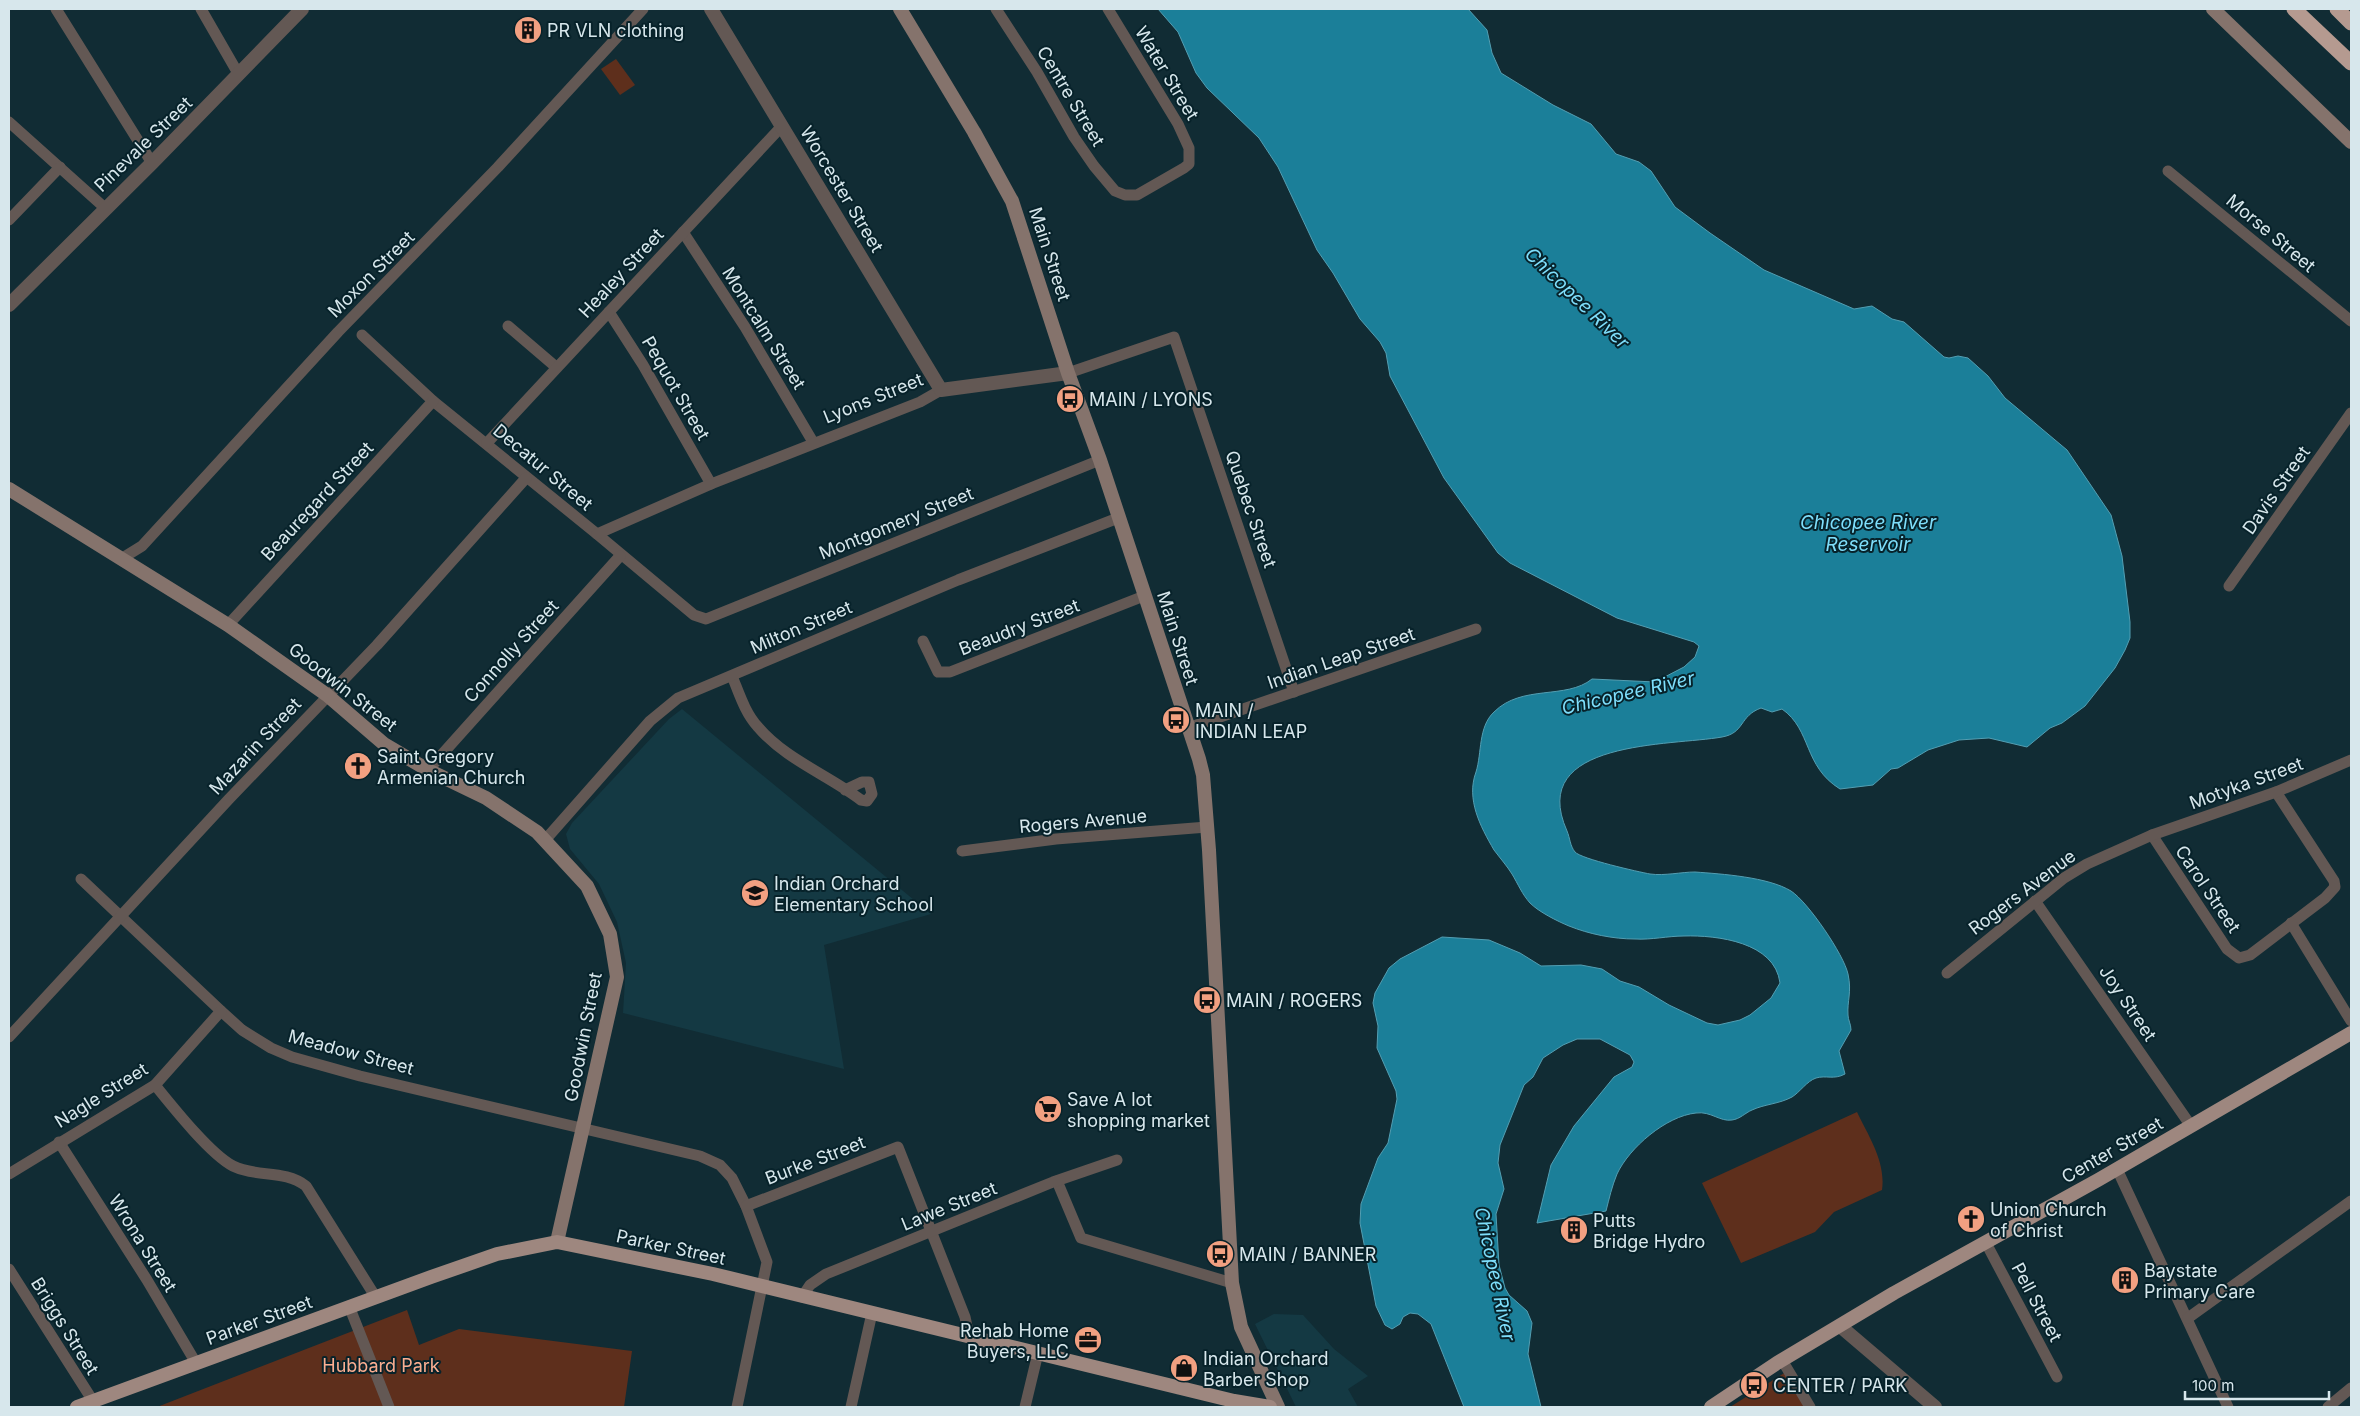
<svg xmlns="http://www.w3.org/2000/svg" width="2360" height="1416" font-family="Inter,sans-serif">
<rect width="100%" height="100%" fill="#112c34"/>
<g fill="#143943">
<polygon points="682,709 931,914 824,945 844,1069 623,1013 626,963 617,922 599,884 570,849 566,834 572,823 669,719"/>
<polygon points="1274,1314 1303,1315 1334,1349 1368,1376 1348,1389 1358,1407 1296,1407 1255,1324"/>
</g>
<g fill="#5e2f1c">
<polygon points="616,59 635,85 620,95 601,69"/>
<path d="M1857,1112C1869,1137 1886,1162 1882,1190L1834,1212L1815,1232L1741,1263L1702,1183Z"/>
<polygon points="407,1310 419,1345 459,1329 632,1351 624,1407 157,1407"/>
<polygon points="1789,1370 1808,1407 1730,1407"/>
</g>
<path fill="#1b7f99" stroke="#539eb2" d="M1158,9H1468L1487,30L1492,53L1501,73L1553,105L1591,124L1616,154L1639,162L1651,171L1675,207L1710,233L1764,270L1854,309L1872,306L1892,319L1904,322L1944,357L1949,358L1958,356L1968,358L1988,376L2005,398L2067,450L2111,515L2122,556L2130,622V638L2125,650L2115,668L2085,706L2062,723L2050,728L2027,747L1989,738L1959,740L1928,750L1898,768L1891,769L1873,785L1840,789C1803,766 1812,730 1782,709L1772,712L1761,708C1739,716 1745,733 1722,737C1672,746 1526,739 1567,831C1570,838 1570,846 1575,852C1581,859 1639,872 1650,874C1665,876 1681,872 1695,872C1722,874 1768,877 1791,891C1808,902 1844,955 1848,974C1852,992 1847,1001 1848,1015C1848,1020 1851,1024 1851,1030L1839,1051L1845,1074C1834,1080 1826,1075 1816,1078C1807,1081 1800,1092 1792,1097C1779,1104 1765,1104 1752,1110C1745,1113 1740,1119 1732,1120C1720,1122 1711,1111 1696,1113C1666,1116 1629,1148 1617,1174C1612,1186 1609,1199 1606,1211L1537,1223L1551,1165L1574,1126L1614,1077L1632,1067L1634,1062L1630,1055L1600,1039H1577L1563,1045L1543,1058L1533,1077L1524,1085L1500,1145L1498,1163L1504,1189L1496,1214L1499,1265L1505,1288L1509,1295L1527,1311L1532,1323L1528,1354L1541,1407H1464L1431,1324L1418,1314L1410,1313L1403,1317L1400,1324L1392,1329L1385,1325L1376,1306L1360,1223L1361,1204L1378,1158L1388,1143L1397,1099L1396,1091L1377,1048L1378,1026L1373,1003L1375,993L1389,968L1400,959L1442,937L1489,940L1520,953L1541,966L1581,965L1602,969L1620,981L1639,987L1669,1005L1707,1023L1718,1025L1740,1020L1750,1015L1771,998L1780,983C1775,942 1717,935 1684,936C1668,936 1651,940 1635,939C1613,939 1589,934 1569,926C1557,921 1539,912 1530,903C1522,894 1518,884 1512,874C1507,866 1500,858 1494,850C1480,826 1466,799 1476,772C1482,753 1478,727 1494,712C1522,684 1566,700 1592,679L1655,682L1684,667L1695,657L1699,646L1694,642L1617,618L1510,563L1498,553L1444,478L1390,376L1386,353L1380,342L1360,319L1333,273L1317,250L1278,167L1259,138L1207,88L1196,73L1178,32Z"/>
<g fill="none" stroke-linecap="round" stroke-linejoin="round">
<g stroke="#635854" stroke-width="11">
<polyline points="56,9 152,163"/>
<polyline points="201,9 239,75"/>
<polyline points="996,9 1037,72 1074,137 1094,166 1115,191 1125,195 1137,195 1184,168 1189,164 1189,148 1178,124 1108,9"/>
<polyline points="9,122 105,208"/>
<polyline points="2168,171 2351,321"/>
<polyline points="9,220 60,167"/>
<polyline points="683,232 745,327 813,442"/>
<polyline points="609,312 643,365 711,484"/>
<polyline points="508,326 556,367"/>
<polyline points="362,335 433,401 597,534 694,615 706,619 1100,460"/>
<polyline points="1068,373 1174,337 1294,692"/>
<polyline points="487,443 782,126"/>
<polyline points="597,534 711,484 920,402 941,390"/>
<polyline points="121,559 142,546 338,332 498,167 643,9"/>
<polyline points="2229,586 2351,413"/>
<polyline points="228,625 433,401"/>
<polyline points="923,641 938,672 950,672 1144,596"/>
<path d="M732,676C739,693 745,713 758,727C785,759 828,775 861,800L867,801L872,794L869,782H862L845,790"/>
<polyline points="1188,728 1476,629"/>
<polyline points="428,770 620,556"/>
<polyline points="2152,835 2227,949 2239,958 2250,955 2325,898 2335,887 2334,881 2276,792"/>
<polyline points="546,839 650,721 678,698 958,580 1118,518"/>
<polyline points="962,851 1056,839 1207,827"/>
<polyline points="81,879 221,1011 242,1030 271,1048 292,1057 360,1076 700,1156 720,1165 732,1178 746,1206 767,1262 737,1407"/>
<polyline points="2035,901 2191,1126"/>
<polyline points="2291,923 2351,1021"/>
<polyline points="1947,973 2064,878 2087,864 2152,835 2276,792 2351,760"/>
<polyline points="9,1037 229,799 377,645 526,478"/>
<path d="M155,1085C172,1106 210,1154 233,1166C257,1178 284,1169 306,1186L375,1296"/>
<polyline points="59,1142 147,1280 196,1363"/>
<polyline points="2117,1169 2228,1407"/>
<polyline points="9,1174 155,1085 221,1011"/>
<polyline points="1057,1181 1081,1238 1232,1283"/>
<polyline points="746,1206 898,1147 965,1317 969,1336"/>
<polyline points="1986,1243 2057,1377"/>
<polyline points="9,1269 93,1401"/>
<polyline points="802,1297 810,1285 826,1274 1053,1182 1117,1160"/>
<polyline points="349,1306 389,1407"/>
<polyline points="2188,1318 2351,1201"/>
<polyline points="1782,1360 1810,1407"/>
<polyline points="851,1407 872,1313"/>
<polyline points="1025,1407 1038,1353"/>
<polyline points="2328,1407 2351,1388"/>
</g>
<g stroke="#635854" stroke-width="14">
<polyline points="711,9 941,390 1068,373"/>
<polyline points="9,305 152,163 302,9"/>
<polyline points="1840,1326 1935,1407"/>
</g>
<g stroke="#85736c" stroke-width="14">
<polyline points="900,9 974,132 1012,201 1068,373 1100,460 1199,759 1203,775 1209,850 1232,1283 1241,1327 1278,1407"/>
<polyline points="2213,9 2351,142"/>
<polyline points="9,489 228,625 327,695 384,744 428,770 486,798 537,832 587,886 610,934 617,977 557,1242"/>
</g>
<g stroke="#9e877f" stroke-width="14">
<polyline points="77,1407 431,1277 497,1254 557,1242 713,1274 1234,1401 1270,1407"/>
<polyline points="1711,1407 1777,1363 1894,1293 2098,1180 2351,1033"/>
</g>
<g stroke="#b59a90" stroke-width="15">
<polyline points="2294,9 2351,63"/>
<polyline points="2337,9 2351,23"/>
</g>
</g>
<defs>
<symbol id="building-disc" viewBox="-11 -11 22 22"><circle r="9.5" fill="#f2a081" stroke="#07222a"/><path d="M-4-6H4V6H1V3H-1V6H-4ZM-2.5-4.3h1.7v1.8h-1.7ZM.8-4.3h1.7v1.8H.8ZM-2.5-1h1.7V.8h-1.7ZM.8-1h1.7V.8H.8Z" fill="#111"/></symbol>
<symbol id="bus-disc" viewBox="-11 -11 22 22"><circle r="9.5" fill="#f2a081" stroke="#07222a"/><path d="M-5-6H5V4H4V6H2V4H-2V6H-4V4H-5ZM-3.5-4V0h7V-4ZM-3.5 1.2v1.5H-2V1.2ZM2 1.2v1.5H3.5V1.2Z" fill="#111"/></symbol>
<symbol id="church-disc" viewBox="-11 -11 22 22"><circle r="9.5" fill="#f2a081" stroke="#07222a"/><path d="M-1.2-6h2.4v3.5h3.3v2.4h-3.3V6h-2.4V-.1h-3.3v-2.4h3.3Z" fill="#111"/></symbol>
<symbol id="school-disc" viewBox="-11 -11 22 22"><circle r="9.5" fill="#f2a081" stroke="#07222a"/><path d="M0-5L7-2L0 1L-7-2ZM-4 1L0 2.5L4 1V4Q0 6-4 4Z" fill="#111"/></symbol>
<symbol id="supermarket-disc" viewBox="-11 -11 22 22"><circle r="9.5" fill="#f2a081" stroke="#07222a"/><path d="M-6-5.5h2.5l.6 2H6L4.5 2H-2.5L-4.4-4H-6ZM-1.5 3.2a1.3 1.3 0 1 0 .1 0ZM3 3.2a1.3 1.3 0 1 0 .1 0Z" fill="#111"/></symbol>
<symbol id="office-disc" viewBox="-11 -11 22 22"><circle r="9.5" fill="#f2a081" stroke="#07222a"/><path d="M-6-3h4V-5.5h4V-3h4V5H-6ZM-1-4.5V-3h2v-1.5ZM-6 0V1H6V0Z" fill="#111"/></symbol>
<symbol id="shop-disc" viewBox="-11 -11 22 22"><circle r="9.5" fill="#f2a081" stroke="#07222a"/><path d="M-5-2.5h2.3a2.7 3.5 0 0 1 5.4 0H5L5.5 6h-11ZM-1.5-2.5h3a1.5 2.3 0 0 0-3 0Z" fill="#111"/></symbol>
</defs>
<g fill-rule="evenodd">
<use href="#building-disc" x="512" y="14" width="32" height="32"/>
<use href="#bus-disc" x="1054" y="383" width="32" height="32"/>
<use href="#bus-disc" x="1160" y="704" width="32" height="32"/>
<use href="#church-disc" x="342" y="750" width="32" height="32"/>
<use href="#school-disc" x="739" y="877" width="32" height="32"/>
<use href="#bus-disc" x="1191" y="984" width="32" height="32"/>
<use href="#supermarket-disc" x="1032" y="1093" width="32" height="32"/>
<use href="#church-disc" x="1955" y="1203" width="32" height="32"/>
<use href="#building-disc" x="1558" y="1214" width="32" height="32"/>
<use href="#bus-disc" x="1204" y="1238" width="32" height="32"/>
<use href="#building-disc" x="2109" y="1264" width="32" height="32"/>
<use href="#office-disc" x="1072" y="1324" width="32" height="32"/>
<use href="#shop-disc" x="1168" y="1352" width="32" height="32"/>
<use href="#bus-disc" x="1738" y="1369" width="32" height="32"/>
</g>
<g text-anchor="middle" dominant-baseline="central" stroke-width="4" stroke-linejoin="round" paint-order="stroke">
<g font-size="18" fill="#d7e7ec" stroke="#07222a" text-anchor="start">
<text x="547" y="30">PR VLN clothing</text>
<text x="1089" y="399">MAIN / LYONS</text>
<text x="1195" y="710">MAIN /<tspan x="1195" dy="21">INDIAN LEAP</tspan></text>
<text x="377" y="756">Saint Gregory<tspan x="377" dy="21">Armenian Church</tspan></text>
<text x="774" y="883">Indian Orchard<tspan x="774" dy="21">Elementary School</tspan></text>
<text x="1226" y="1000">MAIN / ROGERS</text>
<text x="1067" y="1099">Save A lot<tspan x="1067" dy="21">shopping market</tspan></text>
<text x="1990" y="1209">Union Church<tspan x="1990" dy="21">of Christ</tspan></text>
<text x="1593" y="1220">Putts<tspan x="1593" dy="21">Bridge Hydro</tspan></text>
<text x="1239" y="1254">MAIN / BANNER</text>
<text x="2144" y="1270">Baystate<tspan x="2144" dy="21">Primary Care</tspan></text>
<text x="1069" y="1330" text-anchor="end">Rehab Home<tspan x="1069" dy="21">Buyers, LLC</tspan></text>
<text x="1203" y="1358">Indian Orchard<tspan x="1203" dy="21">Barber Shop</tspan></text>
<text x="1773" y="1385">CENTER / PARK</text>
</g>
<g font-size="18" fill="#d7e7ec" stroke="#07222a">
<text transform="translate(1167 73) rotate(59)">Water Street</text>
<text transform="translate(1071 96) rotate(59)">Centre Street</text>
<text transform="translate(143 144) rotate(-44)">Pinevale Street</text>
<text transform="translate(842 189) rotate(59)">Worcester Street</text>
<text transform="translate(2271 233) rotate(40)">Morse Street</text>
<text transform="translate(1050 254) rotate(72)">Main Street</text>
<text transform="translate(621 273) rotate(-47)">Healey Street</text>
<text transform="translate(371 274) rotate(-45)">Moxon Street</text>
<text transform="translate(764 328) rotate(58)">Montcalm Street</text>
<text transform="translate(676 388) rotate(60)">Pequot Street</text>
<text transform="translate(873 398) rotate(-22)">Lyons Street</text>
<text transform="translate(543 467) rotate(40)">Decatur Street</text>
<text transform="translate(2276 490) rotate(-55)">Davis Street</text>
<text transform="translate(317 501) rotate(-47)">Beauregard Street</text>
<text transform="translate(1251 509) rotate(71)">Quebec Street</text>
<text transform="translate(896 523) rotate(-22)">Montgomery Street</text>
<text transform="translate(801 627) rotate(-23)">Milton Street</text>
<text transform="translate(1019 627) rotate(-21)">Beaudry Street</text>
<text transform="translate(1178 638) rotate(72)">Main Street</text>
<text transform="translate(511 651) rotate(-48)">Connolly Street</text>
<text transform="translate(1341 658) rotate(-19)">Indian Leap Street</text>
<text transform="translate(343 687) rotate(38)">Goodwin Street</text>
<text transform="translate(255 746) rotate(-47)">Mazarin Street</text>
<text transform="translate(2246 783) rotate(-20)">Motyka Street</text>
<text transform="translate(1083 821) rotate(-5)">Rogers Avenue</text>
<text transform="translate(2208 889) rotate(56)">Carol Street</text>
<text transform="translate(2022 892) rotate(-37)">Rogers Avenue</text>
<text transform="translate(2128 1003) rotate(56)">Joy Street</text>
<text transform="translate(583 1037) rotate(-79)">Goodwin Street</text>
<text transform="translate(351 1052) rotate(15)">Meadow Street</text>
<text transform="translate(101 1095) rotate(-32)">Nagle Street</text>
<text transform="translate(2112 1150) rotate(-30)">Center Street</text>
<text transform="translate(815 1160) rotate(-21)">Burke Street</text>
<text transform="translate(949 1206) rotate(-22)">Lawe Street</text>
<text transform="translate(143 1243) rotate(58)">Wrona Street</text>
<text transform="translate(671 1247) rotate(12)">Parker Street</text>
<text transform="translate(2037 1302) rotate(62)">Pell Street</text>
<text transform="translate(259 1320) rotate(-20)">Parker Street</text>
<text transform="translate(65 1326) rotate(58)">Briggs Street</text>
</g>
<g font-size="18" fill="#fbae91" stroke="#07222a">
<text x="381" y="1365">Hubbard Park</text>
</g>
<g font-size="19" font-style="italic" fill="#7edefb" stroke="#07222a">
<text transform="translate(1577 298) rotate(44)">Chicopee River</text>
<text x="1868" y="522">Chicopee River<tspan x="1868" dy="22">Reservoir</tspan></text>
<text transform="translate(1628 693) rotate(-13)">Chicopee River</text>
<text transform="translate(1495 1274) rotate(78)">Chicopee River</text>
</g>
</g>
<rect width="2360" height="1416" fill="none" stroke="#d7e7ec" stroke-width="20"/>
<path d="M2185 1391v8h144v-8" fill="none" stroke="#d7e7ec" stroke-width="2.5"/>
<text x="2192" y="1391" font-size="15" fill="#d7e7ec" stroke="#07222a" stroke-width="4" paint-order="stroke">100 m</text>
</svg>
